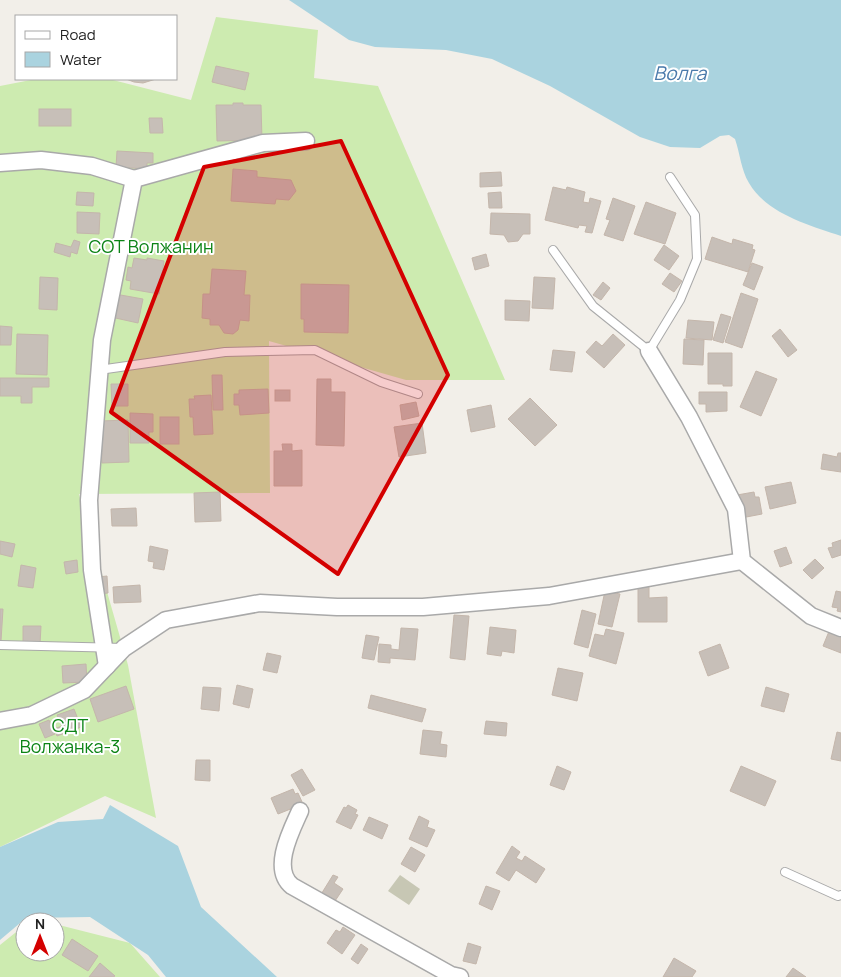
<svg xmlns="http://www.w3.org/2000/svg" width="841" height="977" font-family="Manrope,sans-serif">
<rect width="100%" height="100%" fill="#f2efe9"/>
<polygon fill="#c7c7b4" points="400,875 420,889 409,905 388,891"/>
<g fill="#cdebb0">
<polygon points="216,17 318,30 314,78 378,86 505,380 406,380 269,341 270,493 79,494 128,665 156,818 105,796 0,847 0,86 36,79 109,79 191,100"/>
<polygon points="55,924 130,943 160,977 0,977 0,945 25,925 25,952 55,952"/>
</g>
<g fill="#aad3df">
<path d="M289,0H841V236C809,225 767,214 749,183C741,170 740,153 735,139L729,135L720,136L700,148L670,147L640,137L550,86L492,59L446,50L375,47L349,40Z"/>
<polygon points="110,805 178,846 201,907 277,977 166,977 148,955 90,917 26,918 0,940 0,847 58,822 103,819"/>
</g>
<g fill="#c7bfb8" stroke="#c4b6ab">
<polygon points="216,66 249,73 245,90 212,82"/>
<polygon points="126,79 156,79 143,83 134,82"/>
<polygon points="233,103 243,103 243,105 261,105 262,140 217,141 216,105 233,105"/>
<rect x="39" y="109" width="32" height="17"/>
<polygon points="149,118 162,118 163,133 150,133"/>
<polygon points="117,151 153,153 153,163 147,163 147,169 116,167"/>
<polygon points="233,169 257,171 257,177 291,180 296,191 289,200 276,199 275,204 231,201"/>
<polygon points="501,172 502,186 480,187 480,173"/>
<polygon points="553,187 566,190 567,187 585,192 583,202 589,203 590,198 601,201 592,233 585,232 587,226 579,225 578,228 545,220"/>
<polygon points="77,192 94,193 93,206 76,205"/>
<polygon points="501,192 502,208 489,208 488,193"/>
<polygon points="613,198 635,206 623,241 604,235 610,220 606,219"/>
<polygon points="646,202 676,213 665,244 634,234"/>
<polygon points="77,212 100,213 99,234 77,233"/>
<polygon points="491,213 530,214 530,234 523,234 518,241 508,242 504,235 490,234"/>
<polygon points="712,237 732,244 733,239 753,245 752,249 755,250 748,272 705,259"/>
<polygon points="74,240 80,242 77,254 71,252 70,257 54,252 56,243 71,247"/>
<polygon points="664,245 679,256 669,270 654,260"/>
<polygon points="486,254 489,266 475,270 472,258"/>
<polygon points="134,258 147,260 147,258 164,261 159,294 130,289 131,281 126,280 128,267 132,268"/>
<polygon points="752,263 763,267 754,290 743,285"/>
<polygon points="212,269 246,271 244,295 250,295 249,321 240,320 238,330 233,334 224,333 219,325 210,325 210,319 202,318 203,294 210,294"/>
<polygon points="670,273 682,281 674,292 662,284"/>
<polygon points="40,277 58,278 57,310 39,309"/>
<polygon points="534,277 555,278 553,309 532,308"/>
<polygon points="603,282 610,288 601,300 593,295"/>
<polygon points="301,284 349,285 348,333 304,332 304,319 301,319"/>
<polygon points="741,293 758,299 742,348 725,342"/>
<polygon points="115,294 143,299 138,323 111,317"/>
<polygon points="505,300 530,301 529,321 505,320"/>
<polygon points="721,314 731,317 723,343 713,340"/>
<polygon points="688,320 714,322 712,340 686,338"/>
<polygon points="0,326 12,327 11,345 0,345"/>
<polygon points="780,329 797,350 788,357 772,336"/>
<polygon points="17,334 48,335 47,375 16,374"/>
<polygon points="613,334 625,345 604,368 586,352 596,341 602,346"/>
<polygon points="684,339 704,340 703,365 683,364"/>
<polygon points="553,350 575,352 572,372 550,370"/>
<polygon points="708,353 732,353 732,386 723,386 723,384 708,384"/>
<polygon points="756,371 777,379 761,416 740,407"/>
<polygon points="212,375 222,375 223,410 213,410"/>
<polygon points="0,378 49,378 49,387 32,387 32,403 21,403 21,396 0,396"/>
<polygon points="317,379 331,379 331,392 345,392 344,446 316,445"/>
<polygon points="111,384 128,384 128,406 112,406"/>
<polygon points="268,389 269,413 240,415 239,405 234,405 234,394 239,394 239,390"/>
<rect x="275" y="390" width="15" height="11"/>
<polygon points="699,392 727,392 727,411 706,412 706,404 699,404"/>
<polygon points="211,395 213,434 194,435 193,417 190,417 189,399 195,399 194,396"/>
<polygon points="530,398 557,425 535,446 508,419"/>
<polygon points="416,402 419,416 402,420 400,405"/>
<polygon points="491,405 495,427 471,432 467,410"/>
<polygon points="130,413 153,414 153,432 149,432 149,443 130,443"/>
<rect x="160" y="417" width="19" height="27"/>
<polygon points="128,420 129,462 102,463 100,421"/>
<polygon points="422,423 426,453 399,457 394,427"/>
<polygon points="282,444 292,444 292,451 302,450 302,486 274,486 274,451 283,451"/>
<polygon points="838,453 841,453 841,472 821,469 823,454 837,457"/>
<polygon points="791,482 796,503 770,509 765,487"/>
<polygon points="220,492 221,521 195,522 194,493"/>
<polygon points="754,492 755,497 759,497 762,514 741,518 737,495"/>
<polygon points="136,508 137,526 112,526 111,509"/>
<polygon points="841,540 841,555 832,558 828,548 833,547 832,543"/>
<polygon points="0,541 15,544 12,557 0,554"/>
<polygon points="150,546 168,550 164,570 153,568 154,562 148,561"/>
<polygon points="786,547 792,563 780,567 774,551"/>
<polygon points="815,559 824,568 812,579 803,570"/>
<polygon points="77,560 78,572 66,574 64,562"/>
<polygon points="21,565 36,568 33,588 18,586"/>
<polygon points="107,576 108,593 99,594 98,577"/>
<polygon points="140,585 141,602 114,603 113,587"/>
<polygon points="649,586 649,598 667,597 667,622 638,622 638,587"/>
<polygon points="605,591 620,594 612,627 598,624"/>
<polygon points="836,591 841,592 841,612 837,611 838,608 832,607"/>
<polygon points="0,609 3,609 1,641 0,641"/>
<polygon points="582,610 596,614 588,648 574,644"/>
<polygon points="454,615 469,616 465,660 450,658"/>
<polygon points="23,626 41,626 40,644 23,643"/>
<polygon points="490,627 516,630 514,653 502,651 501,656 487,654"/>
<polygon points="401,628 418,629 415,660 390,658 390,663 378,662 379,644 391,645 391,649 399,650"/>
<polygon points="606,629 624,633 616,664 589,656 595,634 604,636"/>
<polygon points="830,629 841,633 841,653 823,646"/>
<polygon points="366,635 379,637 374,660 362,658"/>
<polygon points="720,644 729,668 708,676 699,652"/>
<polygon points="267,653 281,656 277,673 263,670"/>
<polygon points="86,664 87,682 63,683 62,666"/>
<polygon points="558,668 583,673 577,701 552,695"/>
<polygon points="237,685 253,689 249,708 233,704"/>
<polygon points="126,686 134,709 98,722 90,699"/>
<polygon points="203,687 221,688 219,711 201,709"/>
<polygon points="766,687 789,694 784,712 761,706"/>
<polygon points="371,695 426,709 422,722 368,708"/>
<polygon points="74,709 81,727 57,736 54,729 62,726 57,715"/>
<polygon points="49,720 55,734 45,738 39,724"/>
<polygon points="486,721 507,723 506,736 484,734"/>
<polygon points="423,730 442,732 440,744 447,745 446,757 420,754"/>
<polygon points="837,732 841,733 841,761 831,759"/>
<polygon points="196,760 210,760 210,781 195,780"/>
<polygon points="557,766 571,772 564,790 550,785"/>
<polygon points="741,766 776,781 765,806 730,791"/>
<polygon points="302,769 315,790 303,796 291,775"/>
<polygon points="293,789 295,794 298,793 303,804 278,814 271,798"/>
<polygon points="348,805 357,810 355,814 358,815 351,829 336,822 344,807 346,808"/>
<polygon points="419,816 429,821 427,827 435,830 427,847 409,839"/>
<polygon points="369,817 388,825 382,839 363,830"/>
<polygon points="512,846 520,852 516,858 522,861 525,856 545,869 536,883 516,870 509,881 496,873"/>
<polygon points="411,847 425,855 415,872 401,864"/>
<polygon points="333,875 338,877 334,883 343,889 333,904 320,896"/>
<polygon points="486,886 500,891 492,910 479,904"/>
<polygon points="343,927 355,935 342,954 327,943 336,930 340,932"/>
<polygon points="72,939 98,956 88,971 62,955"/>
<polygon points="468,943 481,947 476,964 463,961"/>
<polygon points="361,944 368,949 358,964 351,959"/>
<polygon points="674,958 696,971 692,977 663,977"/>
<polygon points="100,963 115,976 113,977 89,977"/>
<polygon points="793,968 806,977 786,977"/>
</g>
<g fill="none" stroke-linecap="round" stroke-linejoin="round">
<defs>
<g id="lane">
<polyline points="553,250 593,306 649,351 680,300 697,259 695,215 670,177"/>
<polyline points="99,370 225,352 315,350 381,382 418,394"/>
<polyline points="0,645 123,648"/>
<polyline points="785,872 838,896 841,895"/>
</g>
<g id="street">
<polyline points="0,163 41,160 92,166 134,179"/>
<polyline points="649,351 689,417 736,509 742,561 811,616 841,628"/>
<polyline points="107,666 92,570 89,500 102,340 134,179 263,143 306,141"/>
<polyline points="0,721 32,715 84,690 124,648 166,620 260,603 337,607 423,607 549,596 742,561"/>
<path d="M300,811C291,831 271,869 292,886L451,975L460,977"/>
</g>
</defs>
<use href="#lane" stroke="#a9a9a9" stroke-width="10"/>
<use href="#street" stroke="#a9a9a9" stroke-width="19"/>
<use href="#lane" stroke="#fff" stroke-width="8"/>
<use href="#street" stroke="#fff" stroke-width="16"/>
</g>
<path fill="#d40000" fill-opacity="0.2" stroke="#d40000" stroke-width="4" stroke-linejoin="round" d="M341,141L448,375L338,574L111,412L204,167Z"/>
<g text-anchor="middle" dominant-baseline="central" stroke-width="4" stroke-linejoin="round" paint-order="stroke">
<g font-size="18" fill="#0c8416" stroke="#fff">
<text x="151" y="246">СОТ Волжанин</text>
<text x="70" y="725">СДТ<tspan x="70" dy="21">Волжанка-3</tspan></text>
</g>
<g font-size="19" font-style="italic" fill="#4a7aab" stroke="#fff">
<text x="680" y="73">Волга</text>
</g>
</g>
<rect x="15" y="15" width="162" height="65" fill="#ffffff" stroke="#a7a7a7"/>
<rect x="25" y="31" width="25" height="8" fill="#ffffff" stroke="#a7a7a7"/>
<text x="60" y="40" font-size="15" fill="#222222">Road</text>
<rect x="25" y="52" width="25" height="15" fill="#aad3df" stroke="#a7a7a7"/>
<text x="60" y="65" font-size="15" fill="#222222">Water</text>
<g transform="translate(40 937)"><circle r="24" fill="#ffffff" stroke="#a7a7a7"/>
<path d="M0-4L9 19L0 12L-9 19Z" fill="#d40000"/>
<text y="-8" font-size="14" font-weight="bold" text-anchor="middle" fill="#222222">N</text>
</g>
</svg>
